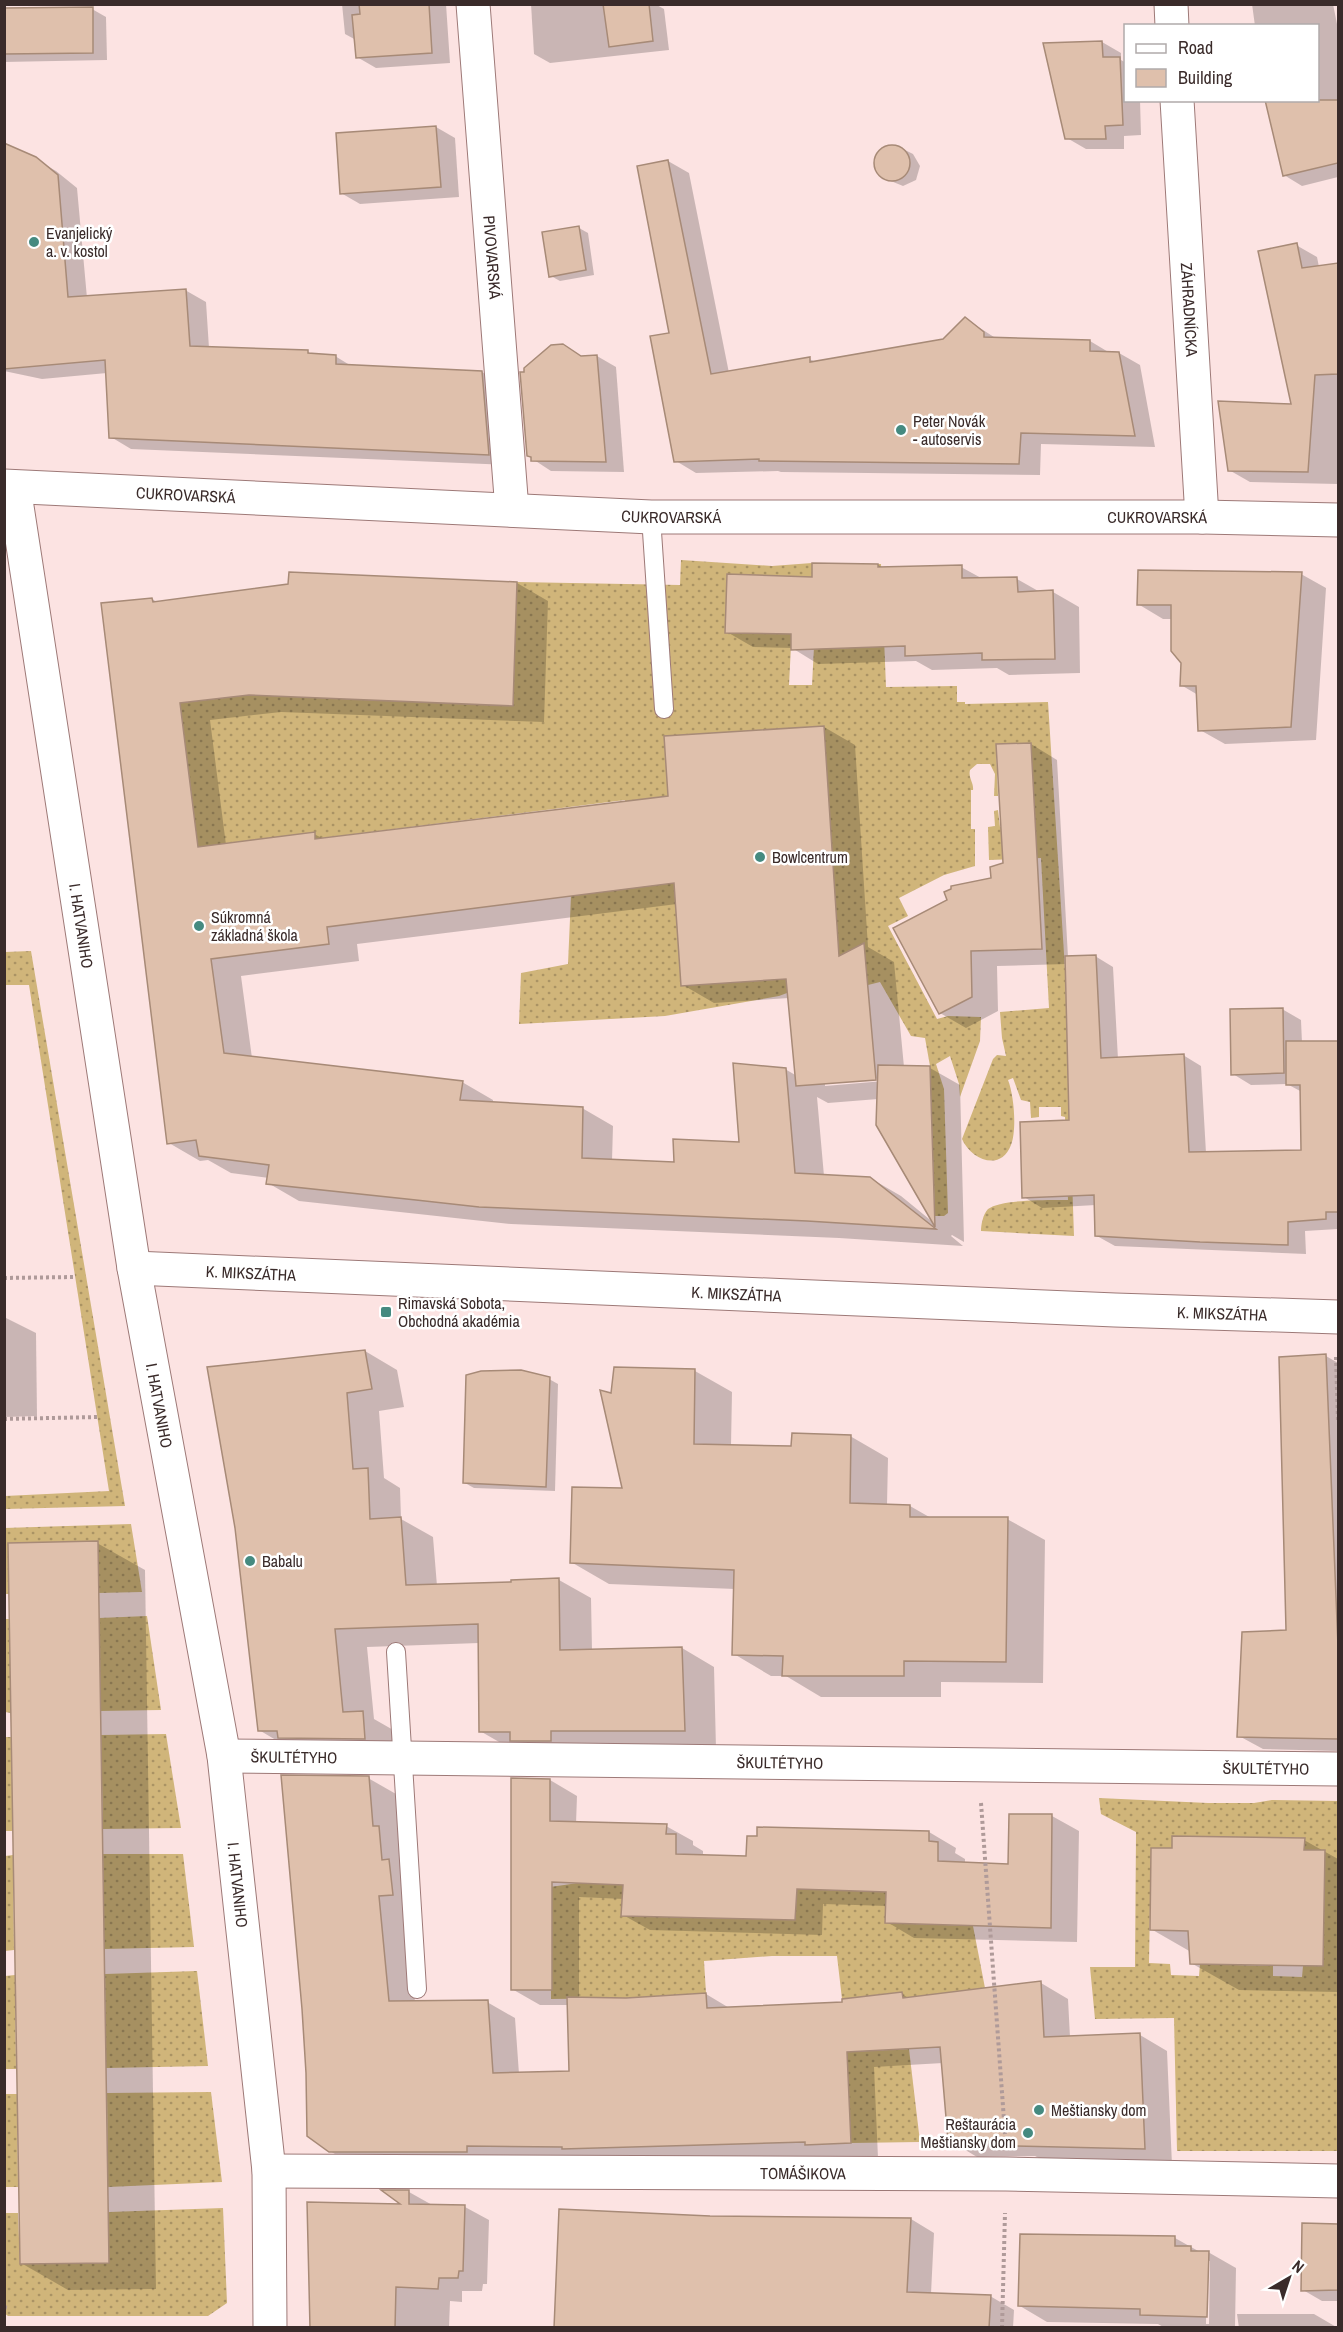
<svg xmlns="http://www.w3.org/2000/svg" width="1343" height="2332" font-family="'Archivo Narrow',sans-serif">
<defs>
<pattern id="grass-dots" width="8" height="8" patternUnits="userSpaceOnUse" patternTransform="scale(1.5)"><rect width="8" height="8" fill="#d0b57a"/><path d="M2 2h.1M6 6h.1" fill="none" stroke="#aa9364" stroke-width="1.8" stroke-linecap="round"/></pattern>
</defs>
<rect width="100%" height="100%" fill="#fce3e2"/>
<g fill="url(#grass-dots)" fill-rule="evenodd">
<path d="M681,560L772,566L812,563L813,617L877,639L878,564H881L886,687L957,686V702H965V704L1048,702L1065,969L1074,1236L981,1231C981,1225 983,1214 988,1209C1001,1199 1051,1200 1068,1200L1065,1117L1061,1116V1107H1039V1117L1031,1118L1030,1102L1021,1100L1013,1078L1008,1080C1014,1095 1017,1130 1011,1145C1001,1172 971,1160 962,1139L993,1059L997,1055L1006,1056L1002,1038L1000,1012L1049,1008L1041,858L989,860L988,827L995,826L994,811L998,810L1000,827L1035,826L1031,743L996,744L998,796H994L995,774L990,764H977L970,770C968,778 974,783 973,790H971V829H975V866L944,875L899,898L908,916L888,926L937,1019L948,1016L981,1017L980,1041L960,1097L959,1084L950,1056L936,1064L944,1089L948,1213L944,1216H935L930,1066L925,1038L911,1036L880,982L868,985L787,987V993L779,996L665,1016L519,1024L521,973L568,964L571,896L637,887L625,800L315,839L197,847L180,703L284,691L513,706L517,582L680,585ZM791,646L814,647L812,685H789Z"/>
<polygon points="31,951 125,1506 5,1509 5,1496 109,1491 29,985 5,985 5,952"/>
<polygon points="131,1524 142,1592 98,1593 97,1542 9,1543 10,1594 5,1594 4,1528"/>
<polygon points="147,1616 161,1710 100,1711 99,1618"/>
<polygon points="5,1619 9,1619 11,1713 5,1712"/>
<polygon points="166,1734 181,1828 103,1829 101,1735"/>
<polygon points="5,1737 11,1737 13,1831 5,1831"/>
<path d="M1099,1798L1208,1803H1254L1272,1800L1338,1801V2151H1177L1174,2018L1095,2019L1090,1967H1135L1136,1832L1101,1814ZM1276,1837L1304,1838V1850H1325L1303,1966L1302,1977L1273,1976V1966L1200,1964L1199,1976L1171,1975L1170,1964L1149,1963L1151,1848L1275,1849Z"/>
<polygon points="103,1854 183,1854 194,1947 104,1949"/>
<polygon points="13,1855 14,1950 5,1951 5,1856"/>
<polygon points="578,1883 623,1885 621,1915 795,1920 797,1889 886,1892 886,1923 973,1926 985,1988 903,1998 902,1992 842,1999 837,1956 772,1956 704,1961 706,1993 626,1998 551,1999 550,1887"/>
<polygon points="197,1971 208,2066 106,2068 105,1974"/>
<polygon points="15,1975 16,2069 5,2069 5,1976"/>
<polygon points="909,2049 920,2142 851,2143 847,2052"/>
<polygon points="211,2092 222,2182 108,2187 107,2093"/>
<polygon points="4,2094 17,2094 18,2187 5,2187"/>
<polygon points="223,2208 227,2303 208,2316 8,2316 4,2313 4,2213 18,2213 20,2264 109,2263 109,2212"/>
</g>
<g fill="#0003" fill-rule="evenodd">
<polygon points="342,4 446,4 450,63 376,68 357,57 356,40 345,34"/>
<polygon points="531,4 655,4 664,9 669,50 550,63 534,54"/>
<polygon points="1252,4 1333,4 1338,29 1338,177 1302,186 1284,175 1318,100 1318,26 1255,26"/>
<polygon points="92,9 106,17 107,60 4,62 4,10"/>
<polygon points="1102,42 1121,53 1121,60 1126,63 1126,100 1140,100 1141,135 1124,136 1124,149 1086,149 1067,138"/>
<polygon points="436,127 455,138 459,197 360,204 341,193 338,135"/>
<polygon points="889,145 903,149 913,154 920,166 916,180 903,186 881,177 874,165 878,152"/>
<polygon points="4,153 35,159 56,171 77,188 87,298 185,290 206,302 209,348 307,351 313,355 335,356 353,367 482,372 502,384 509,465 131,449 111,437 107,373 42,379 4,371"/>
<polygon points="668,161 689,173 729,373 809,359 816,362 944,340 966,319 997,339 1090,341 1110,353 1119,353 1140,365 1155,447 1041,444 1040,475 781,472 778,471 696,473 676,461 671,334"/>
<polygon points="579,228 588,233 594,275 560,281 551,276"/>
<polygon points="1296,245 1317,257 1319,267 1338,264 1338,484 1250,482 1229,470 1293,406"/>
<polygon points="597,356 616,367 624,472 551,471 528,456"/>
<polygon points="878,565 884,568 961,567 983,579 1017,579 1040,592 1053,592 1079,607 1080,673 1009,675 997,668 932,670 916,661 818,664 792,648 753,647 727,632 813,578"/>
<polygon points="1301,574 1326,588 1316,740 1225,744 1200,730 1198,695 1181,685 1182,662 1173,619 1163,619 1138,604"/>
<path d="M517,583L548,601L544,722L281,712L210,720L226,845L314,834L324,839L670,797L824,727L855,745L868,947L894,962L904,1067L930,1068L960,1085L964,1242L952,1235L951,1236L963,1246L839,1238L511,1224L299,1201L268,1183L269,1178L231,1173L208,1160L200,1161L169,1143L152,599L157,602ZM677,904L683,985L714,1003L789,998L797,1076L785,1069L741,1144L676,1163L612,1161L613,1126L582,1108L493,1103V1100L462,1082L252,1058L241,976L359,961L357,944ZM884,1078V1081L825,1086V1083ZM817,1097L828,1103L878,1099L934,1223L901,1196L870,1178L824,1176Z"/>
<polygon points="1031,744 1057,760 1068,957 1095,956 1113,967 1118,1059 1183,1055 1201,1066 1206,1153 1303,1152 1302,1092 1287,1084 1251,1085 1233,1074 1282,1009 1301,1020 1302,1043 1338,1042 1338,1229 1305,1231 1306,1254 1115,1246 1097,1236 1096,1205 1042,1208 1024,1197 1070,1121 1066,964 997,966 998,1011 966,1028 940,1013 992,879 1004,864"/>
<polygon points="4,1317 36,1333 37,1416 4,1417"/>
<polygon points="365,1351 397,1370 404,1407 379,1411 384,1478 400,1488 401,1519 433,1537 437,1586 559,1580 591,1598 592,1650 682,1648 714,1667 716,1749 513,1750 480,1731 479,1643 367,1647 374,1719 395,1731 397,1757 291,1749 259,1730 237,1528"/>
<polygon points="1326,1356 1338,1363 1338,1751 1263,1749 1239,1736 1288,1631"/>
<polygon points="695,1371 732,1392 731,1446 793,1447 850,1436 888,1458 887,1505 910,1506 931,1518 1007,1519 1045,1540 1043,1683 941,1682 941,1697 821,1697 786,1676 771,1676 734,1654 735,1589 609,1584 571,1562 624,1490 613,1395"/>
<polygon points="549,1379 558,1384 555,1491 474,1488 465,1483"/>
<polygon points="97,1543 145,1570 156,2289 68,2290 21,2263"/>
<polygon points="368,1778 396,1794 415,2002 487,2002 515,2018 519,2074 571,2073 569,2005 540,2005 512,1989 550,1780 577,1796 576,1824 666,1826 693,1841 693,1845 703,1851 703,1856 747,1857 929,1832 956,1848 955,1853 965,1859 965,1864 1009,1866 1052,1816 1079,1831 1077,1942 914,1938 887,1922 887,1906 823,1904 822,1935 650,1930 623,1915 624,1899 579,1897 579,1999 626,2000 706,1994 731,2009 844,2003 902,1994 910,1999 1041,1983 1068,1999 1070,2037 1140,2035 1167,2051 1172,2165 1045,2161 1035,2156 977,2157 949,2140 943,2063 874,2067 878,2158 358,2168 330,2151"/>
<polygon points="1304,1840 1338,1859 1338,1992 1239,1990 1191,1963 1191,1952 1151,1929 1174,1849"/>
<polygon points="386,2192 409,2192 434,2206 465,2207 489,2220 487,2284 483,2284 482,2291 462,2291 462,2302 450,2301 449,2328 310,2328 405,2205"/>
<polygon points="710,2217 911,2219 934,2233 931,2294 990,2296 1014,2310 1013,2328 555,2328"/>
<polygon points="1303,2225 1338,2226 1338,2301 1322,2301 1303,2290"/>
<path d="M1175,2238L1200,2252H1208L1236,2268L1235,2328H1165L1158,2324L1047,2322L1020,2306ZM1207,2261H1210L1209,2324H1206Z"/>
<polygon points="1237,2314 1314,2314 1338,2328 1239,2328"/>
</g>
<g fill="#dfc0ac" stroke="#a78a77" stroke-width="1.5">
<polygon points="359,4 429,4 432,53 356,58 352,15 360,14"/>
<polygon points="603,4 649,4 653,41 609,47"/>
<polygon points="93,7 93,53 4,54 4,8"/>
<polygon points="1102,41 1103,57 1120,57 1123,125 1105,126 1106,139 1065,139 1043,43"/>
<polygon points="1265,100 1338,100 1338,163 1283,176"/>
<polygon points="436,126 441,187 340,194 336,133"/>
<polygon points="4,143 36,157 58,175 68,297 186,289 190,346 308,350 308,353 336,355 336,364 482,371 489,455 109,438 105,360 4,369"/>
<circle cx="892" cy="163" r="18"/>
<polygon points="668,160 711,374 810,357 810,362 943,339 965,317 984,332 984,337 1090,340 1090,351 1119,352 1135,436 1021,433 1019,464 759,461 759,459 674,462 650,336 669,333 637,166"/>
<polygon points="579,226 586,270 549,277 542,232"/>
<polygon points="1297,243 1302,268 1338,263 1338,374 1315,375 1308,472 1228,471 1218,401 1291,404 1258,251"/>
<polygon points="563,344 581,356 597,355 606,462 531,461 531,457 527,456 520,372 524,372 524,368 551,345"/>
<polygon points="812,563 878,564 878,567 962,565 962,578 1017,577 1018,592 1053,590 1055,659 982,660 982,653 905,656 905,646 791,650 791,634 725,633 727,574 812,577"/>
<polygon points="1138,570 1302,572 1291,727 1198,731 1196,686 1180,686 1181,663 1171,651 1171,605 1137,605"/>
<polygon points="289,572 517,582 513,706 249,695 180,703 198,847 315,832 315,839 668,796 664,736 824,726 839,956 864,943 876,1080 796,1086 786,979 681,986 674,883 327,927 329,944 211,959 224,1053 463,1081 460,1100 583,1107 582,1158 674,1162 673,1139 739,1142 733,1063 786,1068 795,1173 870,1177 936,1229 807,1221 479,1207 416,1200 266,1184 269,1165 199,1156 196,1140 167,1144 101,603 152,598 153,602 288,584"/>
<polygon points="1031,743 1042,949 971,951 972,997 939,1014 893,928 947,900 944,892 951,889 951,886 991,878 990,867 1003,863 996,744"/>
<polygon points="1096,955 1101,1058 1184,1054 1189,1152 1301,1150 1300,1085 1286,1085 1286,1041 1338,1041 1338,1212 1326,1212 1326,1219 1288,1222 1288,1245 1200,1242 1095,1236 1094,1195 1022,1198 1020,1122 1069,1120 1065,956"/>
<polygon points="1283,1008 1284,1073 1231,1075 1230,1009"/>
<polygon points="878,1065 930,1066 935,1227 876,1125"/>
<polygon points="365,1350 372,1389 347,1393 353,1469 368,1468 370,1519 401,1517 406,1585 511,1582 511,1580 559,1578 560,1650 682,1647 685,1731 551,1731 551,1741 510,1741 510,1732 479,1732 478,1624 335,1629 343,1712 363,1711 365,1739 278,1738 277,1731 258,1731 235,1528 207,1367"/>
<polygon points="1326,1354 1338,1646 1338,1739 1237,1737 1242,1632 1286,1630 1279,1357"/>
<polygon points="614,1367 695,1369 694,1444 791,1446 792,1433 851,1435 850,1503 910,1505 910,1517 1008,1517 1006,1662 904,1661 904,1676 782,1676 783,1656 732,1655 734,1570 570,1563 572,1487 622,1488 600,1390 611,1393"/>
<polygon points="521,1370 550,1377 546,1487 463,1483 466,1375 481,1371"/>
<polygon points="98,1541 109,2263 20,2264 8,1543"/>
<polygon points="281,1775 369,1776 373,1826 379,1826 382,1860 389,1859 393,1895 379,1896 389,2001 488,2000 493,2073 569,2071 567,1997 626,1998 706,1993 707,2008 842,2002 842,1999 902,1992 903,1998 1041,1981 1044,2037 1140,2033 1145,2149 1015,2146 1015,2141 948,2141 940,2047 847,2052 851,2143 805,2145 805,2142 562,2149 562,2147 467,2146 467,2152 329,2152 307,2136 306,2073 302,2009"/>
<polygon points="511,1778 550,1779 550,1821 667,1824 666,1834 676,1834 676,1854 746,1856 747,1836 757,1836 757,1827 929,1831 929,1841 938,1842 938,1861 1008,1864 1009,1814 1052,1814 1051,1928 885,1923 886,1892 797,1889 795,1920 621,1916 623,1885 552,1882 552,1990 511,1990"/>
<polygon points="1172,1836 1305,1838 1304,1850 1325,1850 1323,1966 1190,1964 1188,1931 1150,1930 1151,1848 1172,1848"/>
<polygon points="381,2190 409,2190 409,2204 465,2205 463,2271 459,2271 458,2278 439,2278 438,2289 396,2287 395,2328 310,2328 307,2202 400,2204"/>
<polygon points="559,2209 710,2216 911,2218 907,2292 991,2295 989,2328 554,2328"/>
<polygon points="1302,2223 1338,2224 1338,2290 1301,2291"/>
<polygon points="1020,2234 1175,2236 1175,2246 1191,2246 1191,2251 1209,2251 1207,2317 1140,2315 1140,2309 1018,2306"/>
</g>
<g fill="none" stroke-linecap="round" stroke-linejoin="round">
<defs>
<g id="lane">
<polyline points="651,517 664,709"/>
<polyline points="396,1652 417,1989"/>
</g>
<g id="street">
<path id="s1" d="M473,4L512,510"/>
<polyline points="1171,4 1172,26"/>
<path id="s2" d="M1177,100L1202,517"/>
<path id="s3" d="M4,486L651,517H1202L1338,520"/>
<path id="s4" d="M14,487L134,1268L224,1756L269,2171L270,2328"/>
<path id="s5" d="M134,1268L1115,1310L1338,1317"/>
<path id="s6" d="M224,1756L1338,1769"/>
<path id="s7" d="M269,2171L1006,2174L1338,2181"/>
</g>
</defs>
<use href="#lane" stroke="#9d7977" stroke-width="20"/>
<use href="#street" stroke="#9d7977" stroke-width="35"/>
<g stroke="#af9a99" stroke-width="4" stroke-dasharray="3 3" stroke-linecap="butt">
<polyline points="4,1278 75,1277"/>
<polyline points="1336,1357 1338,1421"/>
<polyline points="4,1419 98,1417"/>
<polyline points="981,1803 1005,2134"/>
<polyline points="4,2307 9,2308"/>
<polyline points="1002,2328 1005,2213"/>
</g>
<use href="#lane" stroke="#fff" stroke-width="18"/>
<use href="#street" stroke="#fff" stroke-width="33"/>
</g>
<g fill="#458a80" stroke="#fff" stroke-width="2">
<circle cx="34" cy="242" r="6"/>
<circle cx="901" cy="430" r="6"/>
<circle cx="760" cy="857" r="6"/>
<circle cx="199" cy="926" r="6"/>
<rect x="380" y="1306" width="12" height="12" rx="3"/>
<circle cx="250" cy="1561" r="6"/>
<circle cx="1039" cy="2110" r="6"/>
<circle cx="1028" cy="2133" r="6"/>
</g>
<g text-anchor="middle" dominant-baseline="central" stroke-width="5" stroke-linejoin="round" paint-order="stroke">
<g font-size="16" fill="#3a2b2a" stroke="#fff" text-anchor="start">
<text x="46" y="233">Evanjelický<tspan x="46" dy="18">a. v. kostol</tspan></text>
<text x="913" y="421">Peter Novák<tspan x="913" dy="18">- autoservis</tspan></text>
<text x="772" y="857">Bowlcentrum</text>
<text x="211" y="917">Súkromná<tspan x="211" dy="18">základná škola</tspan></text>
<text x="398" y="1303">Rimavská Sobota,<tspan x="398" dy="18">Obchodná akadémia</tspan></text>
<text x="262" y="1561">Babalu</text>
<text x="1051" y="2110">Meštiansky dom</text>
<text x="1016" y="2124" text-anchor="end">Reštaurácia<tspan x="1016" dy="18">Meštiansky dom</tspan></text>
</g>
<g font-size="16" fill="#3a2b2a" stroke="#fff">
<text stroke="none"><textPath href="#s1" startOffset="254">PIVOVARSKÁ</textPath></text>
<text stroke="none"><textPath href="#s2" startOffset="210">ZÁHRADNÍCKA</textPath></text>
<text stroke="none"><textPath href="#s3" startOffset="182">CUKROVARSKÁ</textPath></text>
<text stroke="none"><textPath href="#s3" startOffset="668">CUKROVARSKÁ</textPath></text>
<text stroke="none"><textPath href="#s3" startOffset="1154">CUKROVARSKÁ</textPath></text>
<text stroke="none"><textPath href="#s4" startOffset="444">I. HATVANIHO</textPath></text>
<text stroke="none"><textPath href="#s5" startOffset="117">K. MIKSZÁTHA</textPath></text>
<text stroke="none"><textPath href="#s5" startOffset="603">K. MIKSZÁTHA</textPath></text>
<text stroke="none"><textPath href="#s5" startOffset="1089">K. MIKSZÁTHA</textPath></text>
<text stroke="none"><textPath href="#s4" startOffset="930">I. HATVANIHO</textPath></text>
<text stroke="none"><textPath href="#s6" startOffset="70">ŠKULTÉTYHO</textPath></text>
<text stroke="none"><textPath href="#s6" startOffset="556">ŠKULTÉTYHO</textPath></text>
<text stroke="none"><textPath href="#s6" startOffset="1042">ŠKULTÉTYHO</textPath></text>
<text stroke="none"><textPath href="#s4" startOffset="1416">I. HATVANIHO</textPath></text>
<text stroke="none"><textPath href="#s7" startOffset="534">TOMÁŠIKOVA</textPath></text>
</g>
</g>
<rect width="1343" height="2332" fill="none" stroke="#3a2b2a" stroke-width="12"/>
<rect x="1124" y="24" width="195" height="78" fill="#ffffff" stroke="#b0aaaa" stroke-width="1.5"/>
<rect x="1136" y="44" width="30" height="9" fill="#ffffff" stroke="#b0aaaa" stroke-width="1.5"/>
<text x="1178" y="54" font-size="18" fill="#3a2b2a">Road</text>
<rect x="1136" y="69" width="30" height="18" fill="#dfc0ac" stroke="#b0aaaa" stroke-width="1.5"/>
<text x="1178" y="84" font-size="18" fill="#3a2b2a">Building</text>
<g transform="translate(1289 2278) rotate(39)" stroke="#ffffff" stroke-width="4.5" paint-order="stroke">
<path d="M0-4.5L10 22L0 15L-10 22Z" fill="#3a2b2a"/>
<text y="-9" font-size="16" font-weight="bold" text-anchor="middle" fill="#3a2b2a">N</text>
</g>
</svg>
